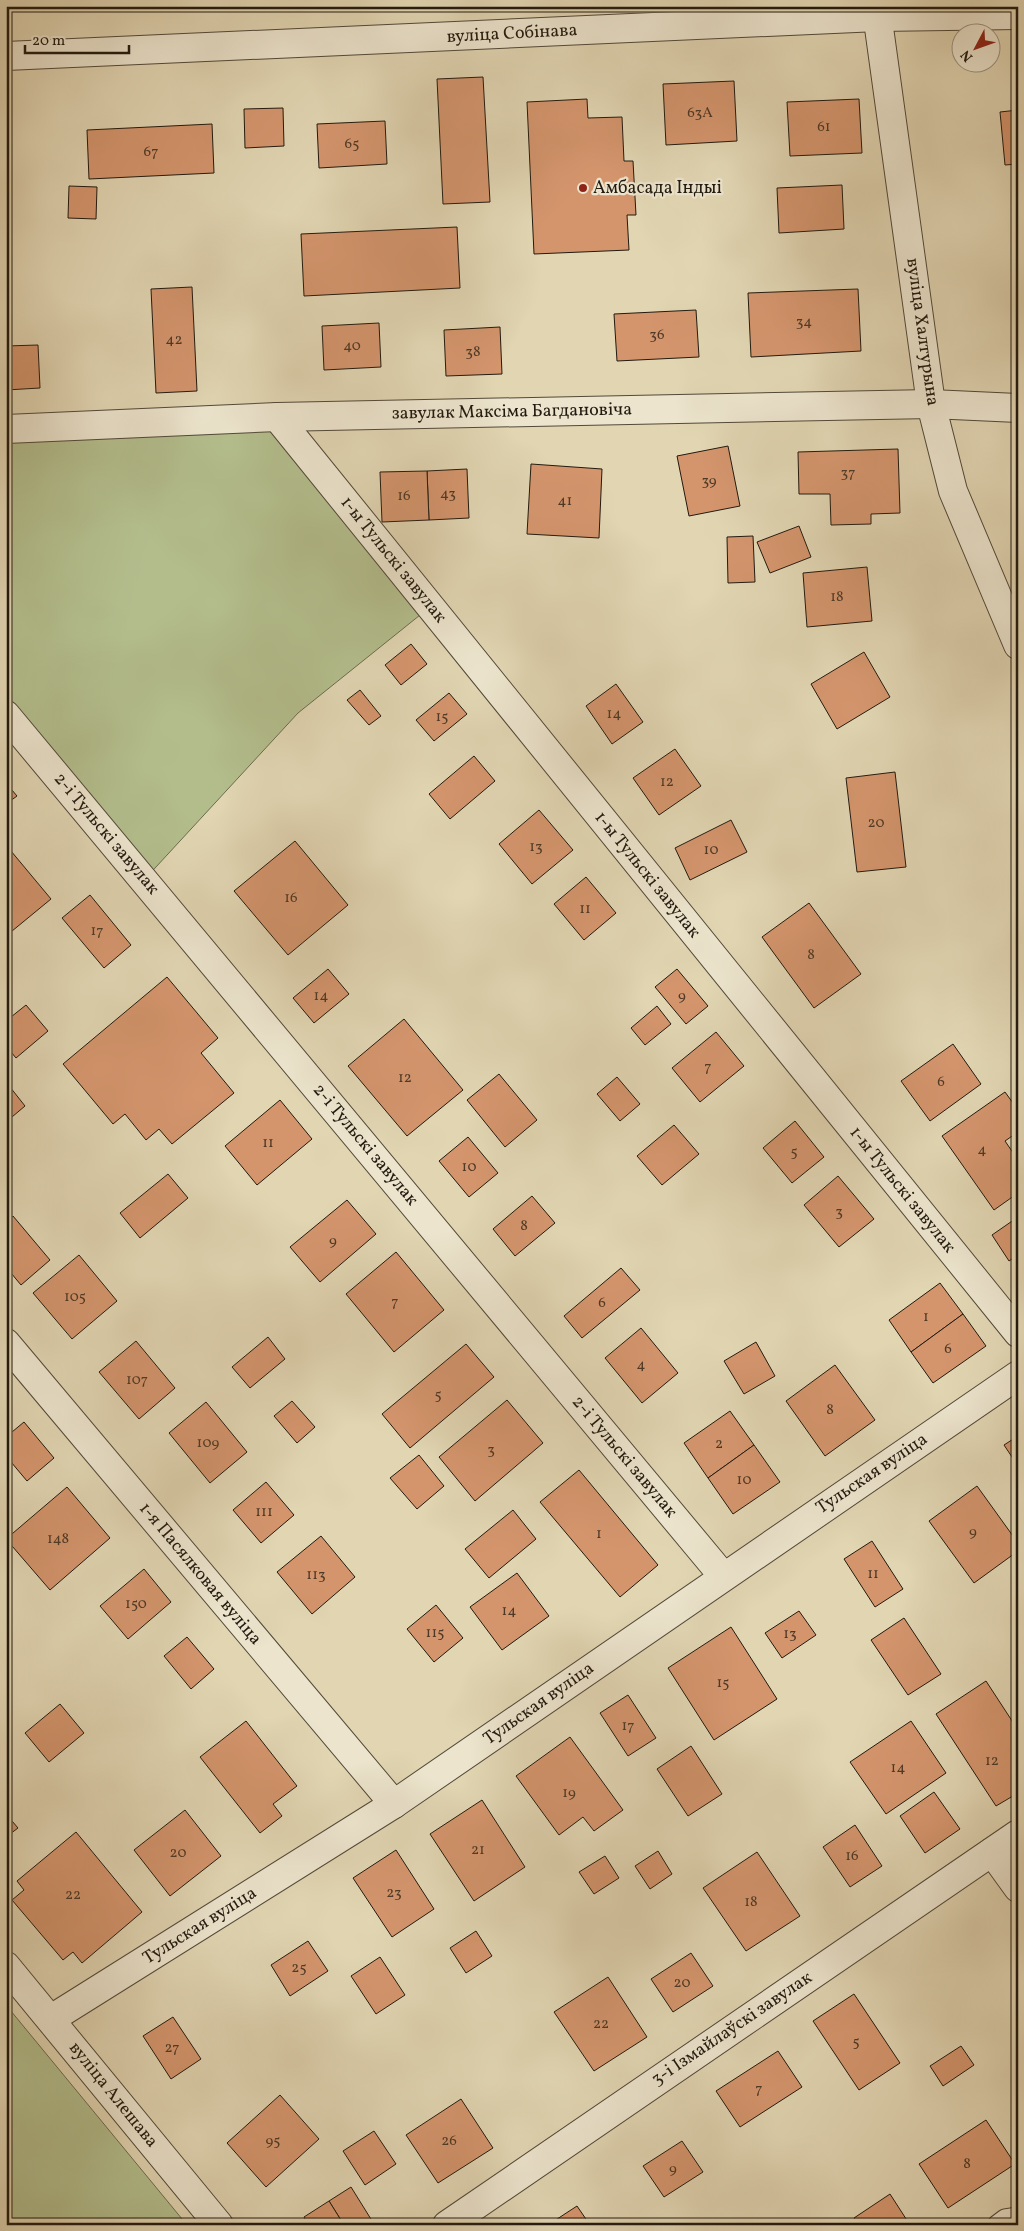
<svg xmlns="http://www.w3.org/2000/svg" width="1024" height="2231" font-family="Vollkorn,serif">
<rect width="100%" height="100%" fill="#e1d5b2"/>
<filter id="stains"><feTurbulence type="fractalNoise" baseFrequency=".004" numOctaves="4"/><feColorMatrix values="0 0 0 0 .2 0 0 0 0 .09 0 0 0 0 .02 0 0 0 .5 -.17"/></filter>
<radialGradient id="worn" r=".72"><stop offset=".6" stop-color="#630" stop-opacity="0"/><stop offset="1" stop-color="#630" stop-opacity=".3"/></radialGradient>
<g fill="#b3bd8c" stroke="#6a6c4e">
<polygon points="277,417 430,607 298,713 144,880 6,715 6,429"/>
<polygon points="6,2005 187,2225 6,2225"/>
</g>
<g fill="#d4956d" stroke="#221a0f">
<polygon points="107,6 164,6 107,10"/>
<polygon points="483,77 490,202 443,204 437,79"/>
<polygon points="734,81 737,141 666,145 663,84"/>
<polygon points="587,99 588,118 622,117 624,161 633,161 636,215 627,215 629,250 534,254 527,102"/>
<polygon points="859,99 862,153 790,156 787,102"/>
<polygon points="283,108 284,146 245,148 244,109"/>
<polygon points="1018,110 1018,164 1005,165 1000,112"/>
<polygon points="385,121 387,164 319,168 317,124"/>
<polygon points="212,124 214,173 89,179 87,130"/>
<polygon points="842,185 844,229 779,233 777,188"/>
<polygon points="69,186 97,187 96,219 68,218"/>
<polygon points="457,227 460,288 304,296 301,234"/>
<polygon points="192,287 197,391 156,393 151,289"/>
<polygon points="858,289 861,351 751,357 748,293"/>
<polygon points="696,310 699,357 617,361 614,314"/>
<polygon points="379,323 381,367 324,370 322,326"/>
<polygon points="500,327 502,374 446,376 444,330"/>
<polygon points="38,345 40,388 6,390 6,346"/>
<polygon points="728,446 740,506 689,516 677,456"/>
<polygon points="898,449 900,513 871,514 871,524 831,525 830,494 799,494 798,452"/>
<polygon points="531,464 602,469 599,538 527,534"/>
<polygon points="467,469 469,518 429,520 427,471"/>
<polygon points="427,471 429,520 382,522 380,472"/>
<polygon points="799,526 811,557 770,573 757,542"/>
<polygon points="753,536 755,582 728,583 727,537"/>
<polygon points="867,567 872,621 807,627 803,573"/>
<polygon points="411,644 427,664 401,685 385,665"/>
<polygon points="864,652 890,697 837,729 811,684"/>
<polygon points="616,684 643,722 612,744 586,706"/>
<polygon points="360,690 381,716 369,725 347,700"/>
<polygon points="449,693 467,714 434,741 416,720"/>
<polygon points="675,749 701,786 659,815 633,778"/>
<polygon points="474,756 495,781 450,819 429,794"/>
<polygon points="895,772 906,867 857,872 846,778"/>
<polygon points="6,783 17,796 6,804"/>
<polygon points="539,810 573,850 532,884 499,844"/>
<polygon points="731,820 747,852 690,880 675,848"/>
<polygon points="295,841 348,905 288,955 234,891"/>
<polygon points="6,845 51,899 6,936"/>
<polygon points="586,877 616,913 584,940 554,904"/>
<polygon points="90,895 131,945 104,968 62,918"/>
<polygon points="809,903 861,974 814,1008 762,937"/>
<polygon points="328,969 349,994 314,1023 293,998"/>
<polygon points="677,969 708,1006 686,1024 655,987"/>
<polygon points="167,977 218,1038 201,1053 234,1093 172,1144 159,1129 146,1140 125,1114 113,1124 63,1064"/>
<polygon points="26,1005 48,1031 16,1058 6,1046 6,1021"/>
<polygon points="657,1006 671,1024 645,1045 631,1028"/>
<polygon points="404,1019 463,1090 407,1136 348,1066"/>
<polygon points="716,1032 744,1066 700,1102 672,1068"/>
<polygon points="953,1044 981,1084 930,1121 901,1081"/>
<polygon points="499,1074 537,1120 505,1147 467,1100"/>
<polygon points="617,1077 640,1104 620,1121 597,1094"/>
<polygon points="10,1087 25,1106 6,1122 6,1090"/>
<polygon points="1005,1092 1018,1110 1018,1132 1005,1141 1018,1160 1018,1193 994,1210 942,1136"/>
<polygon points="280,1100 312,1139 257,1185 225,1146"/>
<polygon points="795,1121 824,1157 792,1183 763,1148"/>
<polygon points="674,1125 699,1154 662,1185 637,1156"/>
<polygon points="468,1137 498,1173 469,1197 439,1161"/>
<polygon points="168,1174 188,1198 140,1238 120,1213"/>
<polygon points="838,1176 874,1219 839,1247 804,1205"/>
<polygon points="532,1196 555,1223 515,1256 493,1229"/>
<polygon points="347,1200 376,1234 320,1282 290,1247"/>
<polygon points="13,1216 50,1260 21,1285 6,1267 6,1222"/>
<polygon points="1018,1217 1018,1255 1009,1261 992,1235"/>
<polygon points="396,1252 444,1310 394,1352 346,1294"/>
<polygon points="79,1255 117,1301 72,1339 33,1293"/>
<polygon points="621,1268 640,1290 582,1338 564,1316"/>
<polygon points="940,1283 963,1314 911,1352 889,1320"/>
<polygon points="963,1314 986,1346 933,1383 911,1352"/>
<polygon points="641,1328 678,1373 642,1403 605,1358"/>
<polygon points="268,1337 285,1359 250,1388 232,1367"/>
<polygon points="136,1341 175,1388 139,1419 99,1372"/>
<polygon points="756,1342 775,1376 744,1394 724,1361"/>
<polygon points="466,1344 494,1377 410,1448 382,1414"/>
<polygon points="835,1365 875,1420 825,1456 786,1401"/>
<polygon points="507,1400 543,1443 475,1501 439,1457"/>
<polygon points="292,1401 315,1427 297,1443 274,1416"/>
<polygon points="206,1402 247,1452 210,1483 169,1433"/>
<polygon points="730,1411 754,1445 708,1478 684,1443"/>
<polygon points="24,1422 54,1458 27,1481 6,1456 6,1437"/>
<polygon points="1018,1436 1018,1466 1004,1445"/>
<polygon points="754,1445 780,1482 733,1514 708,1478"/>
<polygon points="419,1455 444,1486 417,1509 390,1478"/>
<polygon points="579,1470 658,1565 620,1597 540,1502"/>
<polygon points="266,1482 294,1515 261,1543 233,1510"/>
<polygon points="977,1486 1018,1543 1018,1551 974,1583 929,1521"/>
<polygon points="67,1487 110,1538 50,1590 6,1539"/>
<polygon points="513,1510 536,1539 489,1578 465,1549"/>
<polygon points="321,1536 355,1577 312,1614 277,1572"/>
<polygon points="872,1541 903,1589 875,1607 844,1559"/>
<polygon points="144,1569 171,1602 128,1639 100,1606"/>
<polygon points="517,1573 549,1616 502,1650 470,1607"/>
<polygon points="436,1605 463,1638 434,1662 407,1629"/>
<polygon points="799,1611 816,1635 782,1658 765,1633"/>
<polygon points="904,1618 941,1674 908,1695 871,1640"/>
<polygon points="731,1627 777,1699 714,1740 668,1668"/>
<polygon points="187,1637 214,1669 191,1689 164,1656"/>
<polygon points="986,1681 1018,1730 1018,1793 996,1806 936,1714"/>
<polygon points="628,1695 656,1738 628,1756 600,1713"/>
<polygon points="60,1704 84,1733 49,1762 25,1733"/>
<polygon points="246,1721 297,1786 273,1804 282,1816 260,1833 200,1757"/>
<polygon points="911,1721 946,1773 886,1814 850,1762"/>
<polygon points="570,1737 623,1810 594,1831 583,1817 559,1835 516,1776"/>
<polygon points="691,1746 722,1794 688,1816 657,1769"/>
<polygon points="934,1792 960,1829 925,1853 900,1816"/>
<polygon points="482,1800 525,1867 474,1901 430,1834"/>
<polygon points="185,1810 221,1856 170,1896 134,1850"/>
<polygon points="6,1814 18,1828 6,1837"/>
<polygon points="855,1825 882,1866 850,1887 823,1847"/>
<polygon points="76,1832 142,1912 82,1963 73,1952 63,1960 12,1900 24,1890 17,1881"/>
<polygon points="396,1850 434,1909 392,1937 353,1878"/>
<polygon points="658,1851 672,1874 650,1889 635,1866"/>
<polygon points="757,1852 800,1916 746,1951 703,1888"/>
<polygon points="605,1856 619,1878 594,1894 579,1872"/>
<polygon points="476,1931 492,1956 466,1973 450,1948"/>
<polygon points="308,1941 328,1971 290,1996 271,1965"/>
<polygon points="691,1953 713,1986 673,2012 651,1979"/>
<polygon points="380,1957 405,1995 376,2014 351,1976"/>
<polygon points="608,1977 647,2037 594,2071 554,2012"/>
<polygon points="854,1994 900,2063 859,2090 813,2021"/>
<polygon points="173,2017 201,2059 171,2079 143,2036"/>
<polygon points="961,2046 974,2065 943,2086 930,2066"/>
<polygon points="778,2051 802,2087 740,2127 716,2091"/>
<polygon points="280,2095 319,2139 266,2187 227,2143"/>
<polygon points="461,2099 493,2148 438,2183 406,2135"/>
<polygon points="986,2120 1015,2164 948,2208 919,2164"/>
<polygon points="374,2131 396,2164 365,2185 343,2151"/>
<polygon points="682,2141 703,2172 664,2197 643,2166"/>
<polygon points="351,2187 374,2224 372,2225 344,2225 329,2201"/>
<polygon points="890,2194 910,2225 859,2225 854,2218"/>
<polygon points="329,2201 344,2225 308,2225 304,2217"/>
<polygon points="577,2206 590,2225 548,2225"/>
</g>
<g fill="none" stroke-linecap="round" stroke-linejoin="round">
<defs>
<polyline id="service" points="997,2225 1005,2219 1018,2217"/>
<g id="minor">
<polyline points="6,56 878,17 1018,15"/>
<polyline points="277,417 1018,1333"/>
<polyline points="6,429 277,417 931,404 1018,408"/>
<polyline points="6,715 723,1576"/>
<polyline points="6,1343 394,1804"/>
<polyline points="992,1852 1018,1888"/>
<polyline points="6,1966 219,2225"/>
<polyline points="51,2019 394,1804 1018,1375"/>
<polyline points="447,2225 1018,1834"/>
</g>
<polyline id="tertiary" points="876,6 931,404 953,491 1018,645"/>
</defs>
<use href="#service" stroke="#524938" stroke-width="21"/>
<use href="#minor" stroke="#524938" stroke-width="30"/>
<use href="#tertiary" stroke="#524938" stroke-width="30"/>
<use href="#service" stroke="#ece4cd" stroke-width="19"/>
<use href="#minor" stroke="#ece4cd" stroke-width="28"/>
<use href="#tertiary" stroke="#ece4cd" stroke-width="28"/>
</g>
<circle fill="#8f2418" stroke="#ece4cd" stroke-width="2" cx="583" cy="188" r="5"/>
<g text-anchor="middle" dominant-baseline="central" stroke-width="4.5" stroke-linejoin="round" paint-order="stroke">
<g font-size="15" fill="#4e3926">
<text x="700" y="113">63А</text>
<text x="824" y="127">61</text>
<text x="352" y="144">65</text>
<text x="151" y="152">67</text>
<text x="804" y="322">34</text>
<text x="657" y="335">36</text>
<text x="174" y="340">42</text>
<text x="352" y="346">40</text>
<text x="473" y="352">38</text>
<text x="848" y="473">37</text>
<text x="709" y="481">39</text>
<text x="448" y="494">43</text>
<text x="404" y="496">16</text>
<text x="565" y="501">41</text>
<text x="837" y="597">18</text>
<text x="614" y="714">14</text>
<text x="442" y="717">15</text>
<text x="667" y="782">12</text>
<text x="876" y="823">20</text>
<text x="536" y="847">13</text>
<text x="711" y="850">10</text>
<text x="291" y="898">16</text>
<text x="585" y="909">11</text>
<text x="97" y="931">17</text>
<text x="811" y="955">8</text>
<text x="321" y="996">14</text>
<text x="682" y="996">9</text>
<text x="708" y="1067">7</text>
<text x="405" y="1078">12</text>
<text x="941" y="1082">6</text>
<text x="268" y="1143">11</text>
<text x="982" y="1150">4</text>
<text x="794" y="1152">5</text>
<text x="469" y="1167">10</text>
<text x="839" y="1212">3</text>
<text x="524" y="1226">8</text>
<text x="333" y="1241">9</text>
<text x="75" y="1297">105</text>
<text x="395" y="1302">7</text>
<text x="602" y="1303">6</text>
<text x="926" y="1317">1</text>
<text x="948" y="1349">6</text>
<text x="641" y="1365">4</text>
<text x="137" y="1380">107</text>
<text x="438" y="1395">5</text>
<text x="830" y="1410">8</text>
<text x="208" y="1443">109</text>
<text x="719" y="1444">2</text>
<text x="491" y="1450">3</text>
<text x="744" y="1480">10</text>
<text x="264" y="1512">111</text>
<text x="973" y="1532">9</text>
<text x="599" y="1534">1</text>
<text x="58" y="1539">148</text>
<text x="873" y="1574">11</text>
<text x="316" y="1575">113</text>
<text x="136" y="1604">150</text>
<text x="509" y="1611">14</text>
<text x="435" y="1633">115</text>
<text x="790" y="1634">13</text>
<text x="723" y="1683">15</text>
<text x="628" y="1726">17</text>
<text x="992" y="1761">12</text>
<text x="898" y="1768">14</text>
<text x="569" y="1793">19</text>
<text x="478" y="1850">21</text>
<text x="178" y="1853">20</text>
<text x="852" y="1856">16</text>
<text x="394" y="1893">23</text>
<text x="73" y="1895">22</text>
<text x="751" y="1902">18</text>
<text x="299" y="1968">25</text>
<text x="682" y="1983">20</text>
<text x="601" y="2024">22</text>
<text x="856" y="2042">5</text>
<text x="172" y="2048">27</text>
<text x="759" y="2089">7</text>
<text x="273" y="2141">95</text>
<text x="449" y="2141">26</text>
<text x="967" y="2164">8</text>
<text x="673" y="2169">9</text>
</g>
<g font-size="18" fill="#221a0f" stroke="#ece4cd">
<text transform="translate(512 34) rotate(-3)">вуліца Собінава</text>
<text transform="translate(922 332) rotate(82)">вуліца Халтурына</text>
<text transform="translate(512 412) rotate(-1)">завулак Максіма Багдановіча</text>
<text transform="translate(393 560) rotate(51)">1-ы Тульскі завулак</text>
<text transform="translate(106 834) rotate(50)">2-і Тульскі завулак</text>
<text transform="translate(647 875) rotate(51)">1-ы Тульскі завулак</text>
<text transform="translate(365 1145) rotate(50)">2-і Тульскі завулак</text>
<text transform="translate(902 1190) rotate(51)">1-ы Тульскі завулак</text>
<text transform="translate(624 1457) rotate(50)">2-і Тульскі завулак</text>
<text transform="translate(872 1474) rotate(-34)">Тульская вуліца</text>
<text transform="translate(200 1574) rotate(50)">1-я Пасялковая вуліца</text>
<text transform="translate(539 1704) rotate(-35)">Тульская вуліца</text>
<text transform="translate(200 1926) rotate(-32)">Тульская вуліца</text>
<text transform="translate(732 2029) rotate(-34)">3-і Ізмайлаўскі завулак</text>
<text transform="translate(113 2095) rotate(51)">вуліца Алешава</text>
</g>
<g font-size="18" fill="#221a0f" stroke="#ece4cd" text-anchor="start">
<text x="593" y="188">Амбасада Індыі</text>
</g>
</g>
<rect width="1024" height="2231" fill="none" stroke="#e1d5b2" stroke-width="25"/>
<rect x="8" y="8" width="1009" height="2216" fill="none" stroke="#221a0f" stroke-width="2.5"/>
<rect x="12" y="12" width="999" height="2206" fill="none" stroke="#221a0f"/>
<g transform="translate(976 48) rotate(229)"><circle r="24" fill="#ece4cd" stroke="#9b9381"/>
<path d="M0-4L9 19L0 12L-9 19Z" fill="#8f2418"/>
<text y="-8" font-size="14" font-weight="bold" text-anchor="middle" fill="#221a0f">N</text>
</g>
<path d="M25 45v8h104v-8" fill="none" stroke="#221a0f" stroke-width="2.5"/>
<text x="32" y="45" font-size="15" fill="#221a0f" stroke="#ece4cd" stroke-width="4" paint-order="stroke">20 m</text>
<rect width="100%" height="100%" filter="url(#stains)"/>
<rect width="100%" height="100%" fill="url(#worn)"/>
</svg>
